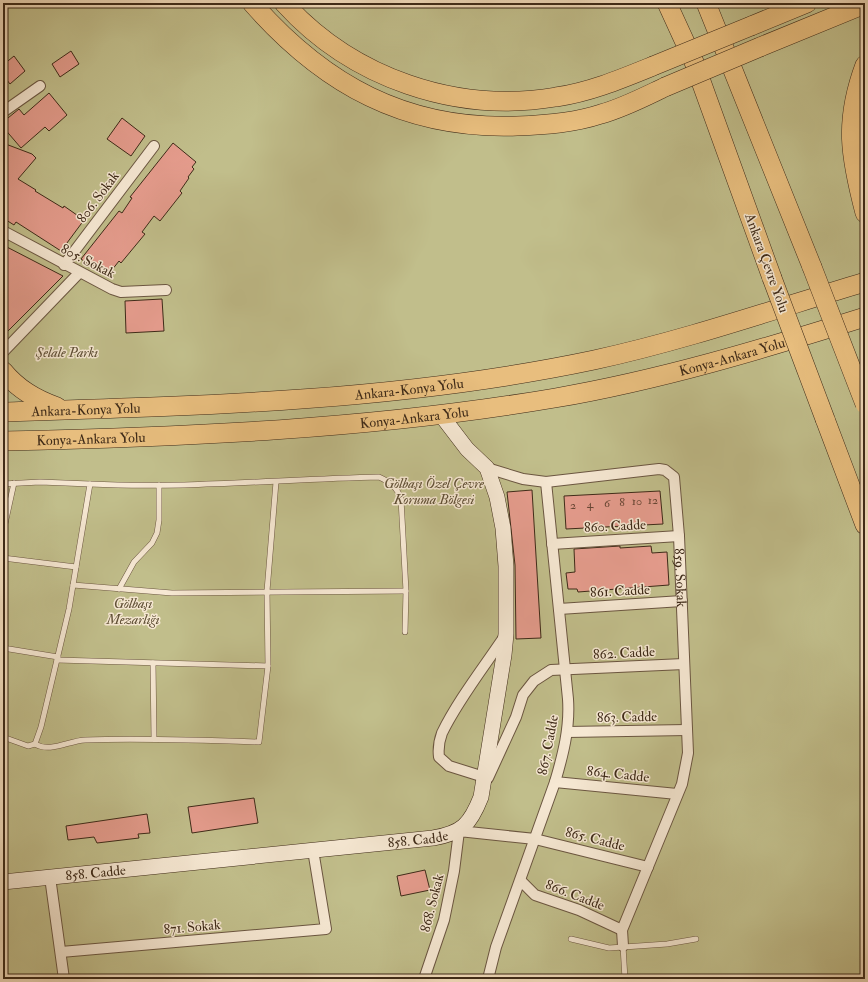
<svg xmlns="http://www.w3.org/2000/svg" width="868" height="982" font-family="'IM FELL Double Pica',serif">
<rect width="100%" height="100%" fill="#f1dbbb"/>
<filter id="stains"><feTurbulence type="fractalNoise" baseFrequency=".005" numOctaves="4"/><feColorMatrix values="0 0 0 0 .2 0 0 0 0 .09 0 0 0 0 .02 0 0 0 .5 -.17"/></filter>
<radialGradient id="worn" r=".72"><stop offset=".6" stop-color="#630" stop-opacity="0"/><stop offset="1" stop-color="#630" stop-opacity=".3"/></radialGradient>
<rect fill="#c1be8b" stroke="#807452" x="3" y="3" width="862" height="976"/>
<g fill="#e59c8d" stroke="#3e2a18">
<polygon points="71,51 79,64 60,77 52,64"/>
<polygon points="14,56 25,71 10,84 3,75 3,65"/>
<polygon points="49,93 67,115 49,131 45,127 21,148 3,127 3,122 19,109 24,115"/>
<polygon points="122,118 145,136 131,156 107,139"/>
<polygon points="3,143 32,154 36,158 18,179 36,190 35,191 63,208 64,206 84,220 61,251 16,222 14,225 3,218"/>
<polygon points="173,143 196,162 192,167 194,169 188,177 189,178 180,191 182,193 160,221 154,216 142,232 145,234 121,263 119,261 108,275 92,265 91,266 81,259 119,211 122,213 132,198 130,197"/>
<polygon points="3,245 63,276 3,336"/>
<polygon points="162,299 164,331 126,333 125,301"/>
<polygon points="532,490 541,638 516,639 515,565 507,492"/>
<polygon points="660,491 663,524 566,529 564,496"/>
<polygon points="620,546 620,548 651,546 652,553 667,552 669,585 578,592 577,589 568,589 566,573 575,572 574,549"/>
<polygon points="254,798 258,823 192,833 188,807"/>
<polygon points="147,814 150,833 138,834 139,838 97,843 94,837 68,840 66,826"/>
<polygon points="425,870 430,890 401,896 397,876"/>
</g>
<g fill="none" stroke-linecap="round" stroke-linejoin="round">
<defs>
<g id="lane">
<polyline points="3,484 40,482 90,484 69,609 41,727 35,744 28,746 3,737"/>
<path d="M90,484C186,489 283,479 379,477C390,482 397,487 401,499L406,591L405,632"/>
<polyline points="3,533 14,483"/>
<polyline points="3,558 76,567"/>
<polyline points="73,585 172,593 406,591"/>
<polyline points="119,589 134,562 152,543 157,533 159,520 159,485"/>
<polyline points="3,648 58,657"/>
<polyline points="57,660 268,666"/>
<polyline points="153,663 154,738"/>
<path d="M35,744C50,753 68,741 85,740C143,738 201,740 259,742L268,666L267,591L276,482"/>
<polyline points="571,939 609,948 667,944 696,939"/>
<polyline points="623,946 625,979"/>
</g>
<g id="street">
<polyline points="3,112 40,86"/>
<polyline points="3,231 112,289 121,292 166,290"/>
<polyline points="64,265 154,146"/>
<polyline points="3,352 79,273"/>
<path id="s1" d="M487,468L523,479L546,482L659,469L665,470L674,477L679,536L688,753L682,784L622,930L623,946"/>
<polyline points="552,544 679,536"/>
<polyline points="559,609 682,601"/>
<polyline points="567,732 687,730"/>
<path d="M484,777L449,766L439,757C438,749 439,741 442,733C458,700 484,667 504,637"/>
<polyline points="488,778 516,717 523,695 534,681 551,670 684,664"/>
<polyline points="555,782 677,794"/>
<polyline points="50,877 64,979"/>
<polyline points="521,881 535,895 579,910 622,930"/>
<polyline points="61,952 326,929 313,850"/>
<polyline points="424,979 444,920 454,871 459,831 535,839 648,867"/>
<path d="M488,979L496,947L555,782C563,755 570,728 568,699L546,482"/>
</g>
<g id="secondary">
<path id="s2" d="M3,882L433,838C462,833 470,825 481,797L504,655L506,634V566L503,528L497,497L487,468L467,449L441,415"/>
</g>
<g id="highway">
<path d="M252,3C324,85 406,130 517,126C545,125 574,123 601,114C623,108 644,97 665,87"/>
<path d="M284,3C352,78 456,114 556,97C590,92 621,79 653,66"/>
<polyline points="667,3 694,62 772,278"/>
<polyline points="706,3 812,267"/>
<polyline points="751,26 807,3"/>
<polyline points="760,47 865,4"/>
<path d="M865,65C844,121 850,156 865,213"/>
<path d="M3,371C18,389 35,399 57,407"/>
<path id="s3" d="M3,412C201,406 400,401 594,360C686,340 775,309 865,282"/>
<polyline points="825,419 865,525"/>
<path id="s4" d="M3,441C187,437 373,429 555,398C660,380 763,349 865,317"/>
</g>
</defs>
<use href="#lane" stroke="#6b5641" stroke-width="6"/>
<use href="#street" stroke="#6b5641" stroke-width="12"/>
<use href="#secondary" stroke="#3e2a18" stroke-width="16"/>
<use href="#highway" stroke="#3e2a18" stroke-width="20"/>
<use href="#lane" stroke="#f6e8d3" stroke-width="5"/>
<use href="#street" stroke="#f6e8d3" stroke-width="10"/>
<use href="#secondary" stroke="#f6e8d3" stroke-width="15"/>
<use href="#highway" stroke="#e8be7e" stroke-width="19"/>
<defs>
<g id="highway-bridge">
<polyline points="653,66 751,26"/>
<polyline points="665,87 760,47"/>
<polyline points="812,267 865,404"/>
<polyline points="772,278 825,419"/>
</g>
</defs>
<use href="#highway-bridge" stroke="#3e2a18" stroke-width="20" stroke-linecap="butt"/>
<use href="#highway-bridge" stroke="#e8be7e" stroke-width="19"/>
</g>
<g text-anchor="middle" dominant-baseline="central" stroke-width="3" stroke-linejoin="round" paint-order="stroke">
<g font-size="12" fill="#684635">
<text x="653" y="500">12</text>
<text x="637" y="501">10</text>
<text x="622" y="502">8</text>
<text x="607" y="503">6</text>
<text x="590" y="504">4</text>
<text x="573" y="505">2</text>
</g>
<g font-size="14" fill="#3e2a18" stroke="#f6e8d3">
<text transform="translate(98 197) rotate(-53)">806. Sokak</text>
<text transform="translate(88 261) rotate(27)">805. Sokak</text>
<text transform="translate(767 263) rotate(70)">Ankara Çevre Yolu</text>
<text stroke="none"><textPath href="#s4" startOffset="736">Konya-Ankara Yolu</textPath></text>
<text stroke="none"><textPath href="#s3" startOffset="407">Ankara-Konya Yolu</textPath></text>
<text stroke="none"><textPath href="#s3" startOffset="83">Ankara-Konya Yolu</textPath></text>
<text stroke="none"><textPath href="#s4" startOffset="412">Konya-Ankara Yolu</textPath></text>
<text stroke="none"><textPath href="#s4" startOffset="88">Konya-Ankara Yolu</textPath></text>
<text transform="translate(615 526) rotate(-3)">860. Cadde</text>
<text stroke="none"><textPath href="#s1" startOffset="293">859. Sokak</textPath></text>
<text transform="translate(620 591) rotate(-3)">861. Cadde</text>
<text transform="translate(624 653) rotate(-3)">862. Cadde</text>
<text transform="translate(627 717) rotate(-1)">863. Cadde</text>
<text transform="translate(548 745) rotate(-79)">867. Cadde</text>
<text transform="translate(618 774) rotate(6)">864. Cadde</text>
<text stroke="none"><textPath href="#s2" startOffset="417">858. Cadde</textPath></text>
<text transform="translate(595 839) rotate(14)">865. Cadde</text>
<text stroke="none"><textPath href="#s2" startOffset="93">858. Cadde</textPath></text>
<text transform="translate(575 895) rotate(21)">866. Cadde</text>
<text transform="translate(432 903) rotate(-76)">868. Sokak</text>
<text transform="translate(192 927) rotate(-5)">871. Sokak</text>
</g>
<g font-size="14" font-style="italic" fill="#5f4f35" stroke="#f6e8d3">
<text x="67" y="352">Şelale Parkı</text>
<text x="434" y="483">Gölbaşı Özel Çevre<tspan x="434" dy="16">Koruma Bölgesi</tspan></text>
<text x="133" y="603">Gölbaşı<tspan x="133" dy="16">Mezarlığı</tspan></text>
</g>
</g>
<rect width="868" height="982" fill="none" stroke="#f1dbbb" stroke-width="16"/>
<rect x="4" y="4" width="860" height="974" fill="none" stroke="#3e2a18" stroke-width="2"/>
<rect x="8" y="8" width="852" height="966" fill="none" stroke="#3e2a18"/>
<rect width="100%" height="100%" filter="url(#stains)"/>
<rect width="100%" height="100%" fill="url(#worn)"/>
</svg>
